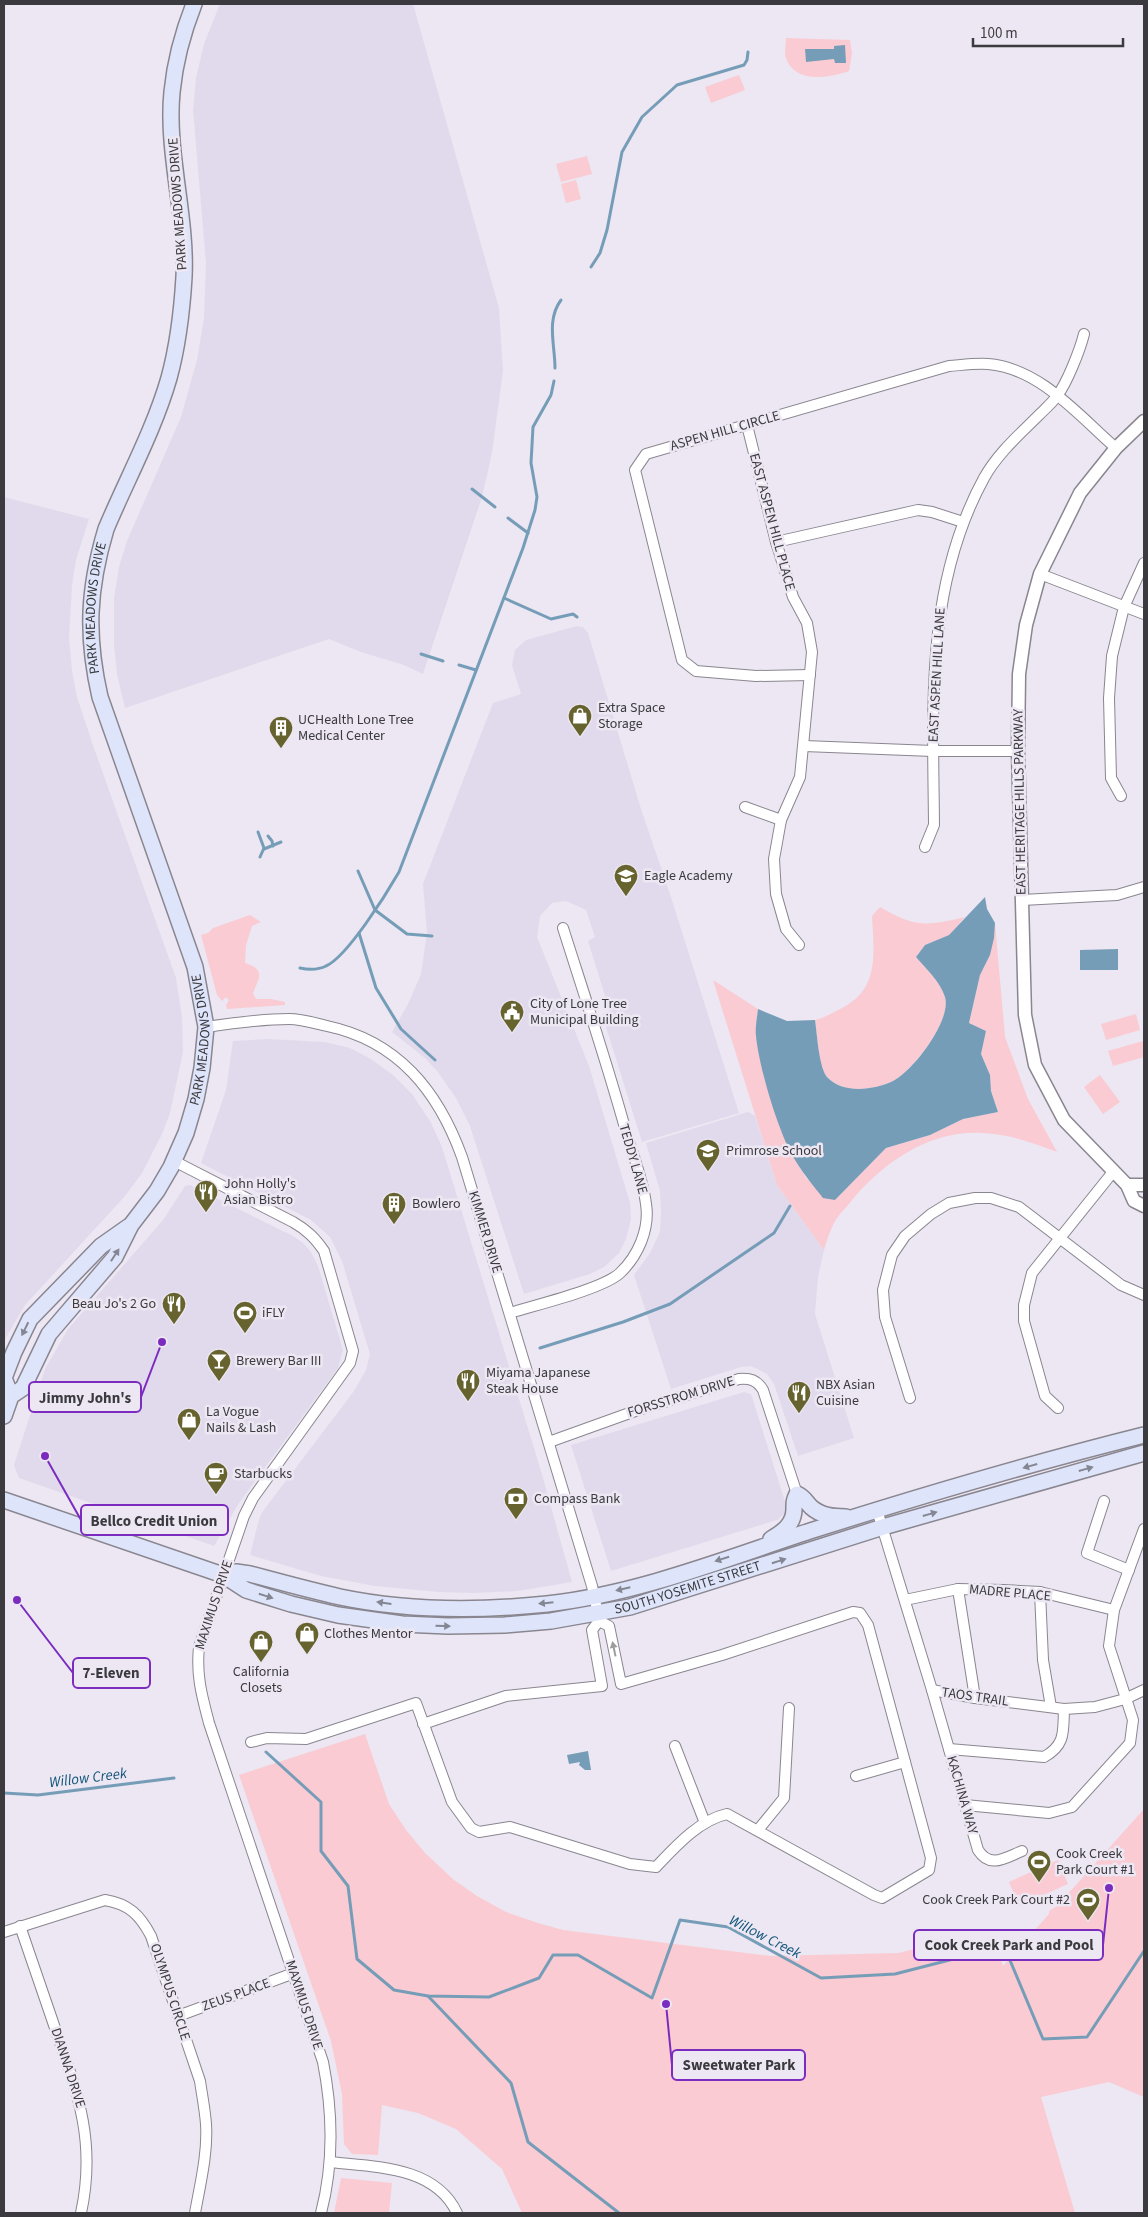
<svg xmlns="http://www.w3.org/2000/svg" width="1148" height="2217" font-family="'Source Sans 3',sans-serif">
<rect width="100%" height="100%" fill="#ece7f2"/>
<g fill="#e1daec">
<polygon points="220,4 413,4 499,308 503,371 492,453 482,497 423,674 404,665 361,652 329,639 125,708 117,674 114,645 114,598 119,567 127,541 181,417 197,360 204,318 206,263 193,110 196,78 204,44"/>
<polygon points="4,497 89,519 76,560 72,585 69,638 72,671 77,697 95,751 176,978 182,1017 183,1052 170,1113 162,1134 142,1173 125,1196 25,1305 4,1341"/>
<polygon points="577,626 583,627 588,633 641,809 671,897 739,1113 642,1142 602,1014 610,1012 588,941 595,937 586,910 566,901 552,903 540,916 537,937 589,1066 630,1203 631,1219 626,1239 619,1253 604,1267 590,1274 524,1294 470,1126 456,1098 437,1071 425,1058 392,1032 408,1004 421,974 427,933 423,884 493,703 521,694 512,665 515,650 526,640"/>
<polygon points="267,1039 325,1042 350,1048 371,1059 393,1075 412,1094 430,1121 442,1147 541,1471 572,1582 518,1591 474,1593 438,1592 375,1586 321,1576 250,1555 259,1519 263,1511 354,1391 366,1370 370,1354 342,1261 330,1237 311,1220 201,1163 226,1090 233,1041"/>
<polygon points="748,1112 755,1116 777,1185 824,1250 818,1277 815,1314 854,1438 798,1456 774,1384 767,1374 751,1366 741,1367 671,1389 634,1275 650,1253 660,1232 661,1212 660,1191 646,1143"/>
<polygon points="190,1185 293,1236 303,1243 311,1252 318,1266 343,1350 338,1368 239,1503 214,1546 19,1478 14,1465 45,1369 68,1329 163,1220 185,1186"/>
<polygon points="744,1392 751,1394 788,1511 777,1520 611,1571 571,1445"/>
</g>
<g fill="#facbd2">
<path d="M786,38L850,40L852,53L849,71C829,78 795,84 786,58C784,53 786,44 786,38Z"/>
<polygon points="739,75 745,90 711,103 705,87"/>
<polygon points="587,156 592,174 561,182 556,164"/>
<polygon points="576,180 581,199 566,203 561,184"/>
<path d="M880,907C916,928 926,926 965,917L949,935L925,945L916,957C926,969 940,981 945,997C952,1020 913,1070 893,1081C874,1090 844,1094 828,1078C819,1070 817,1033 815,1020C824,1018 832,1013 840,1009C880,990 874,954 872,916Z"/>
<path d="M250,915L261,922L252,926L246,945L245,963C267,969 258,980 253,993L256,999H271L285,1002V1005L227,1009L226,1005L229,1000L226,997L222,1001L217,995L201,935L208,933L213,928Z"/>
<path d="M995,923L1005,1037L1028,1099L1057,1152C1033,1143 1009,1134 983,1133C930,1130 885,1161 852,1200C847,1207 839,1214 835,1221C830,1230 827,1240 824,1250L777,1185L713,980L758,1009L756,1035L765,1081L791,1153L806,1178L835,1200L886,1148L930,1135L963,1119L998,1112L991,1091L990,1075L981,1054L986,1031L969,1023L980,975L990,955Z"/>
<polygon points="1136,1014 1140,1030 1106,1040 1101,1024"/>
<polygon points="1143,1041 1144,1057 1113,1066 1108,1051"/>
<polygon points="1100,1075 1120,1102 1103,1114 1084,1087"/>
<polygon points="365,1734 389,1804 406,1830 425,1853 454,1880 477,1896 506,1912 538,1923 563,1930 771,1956 899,1953 991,1929 1003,1966 1049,1914 1049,1911 1057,1906 1144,1809 1144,2097 1109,2082 1041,2097 1075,2213 522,2213 502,2169 456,2129 418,2113 382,2105 378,2155 352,2154 344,2144 342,2094 331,2041 239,1775"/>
<polygon points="1058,1860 1068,1884 1019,1906 1009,1882"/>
<polygon points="341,2178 392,2183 389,2213 334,2213"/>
</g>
<g fill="#769db8">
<polygon points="845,45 846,63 835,63 834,59 806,62 805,49 834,49 834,46"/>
<path d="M985,897L987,909L995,923L994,938L990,955L980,975L969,1023L986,1031L981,1054L990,1075L991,1091L998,1112L963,1119L930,1135L886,1148L835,1200L823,1198C812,1184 801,1171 792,1155C777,1127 759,1067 756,1036C755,1028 757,1018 758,1009L787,1021L815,1020C817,1033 819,1070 828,1078C844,1094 874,1090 893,1081C913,1071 952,1020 945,997C940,981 926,969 916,957L925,945L949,935Z"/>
<polygon points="1118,949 1118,970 1080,970 1080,950"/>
<polygon points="588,1751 591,1770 585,1770 579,1765 580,1762 569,1764 567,1755"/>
</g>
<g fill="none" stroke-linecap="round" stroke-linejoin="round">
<g stroke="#769db8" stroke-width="3">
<polyline points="591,267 600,253 607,230 622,152 642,117 677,85 744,65 747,60 748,52"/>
<path d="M555,368C555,345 546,320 561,300"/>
<polyline points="472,489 495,507"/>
<polyline points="508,518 528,533"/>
<polyline points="504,598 551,619 573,614 577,617"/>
<polyline points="421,654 443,661"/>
<polyline points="459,665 476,670"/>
<polyline points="258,832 264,848 260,857"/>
<polyline points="268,836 272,841 273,846"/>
<polyline points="264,849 281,842"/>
<polyline points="358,871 375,910 407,934 432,936"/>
<polyline points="359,933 376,988 401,1029 435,1060"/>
<path d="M300,968C309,970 318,970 326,966C347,957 387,893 399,872L523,548L535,510L537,497L531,463L533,427L551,395L554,381"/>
<polyline points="540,1348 623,1322 670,1304 774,1233 790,1206"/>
<polyline points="266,1752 321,1802 321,1851 348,1886 357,1959 394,1990 428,1996 489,1997 539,1978 553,1955 578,1955 652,1998 680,1920 728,1927 821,1978 895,1974 1004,1946 1043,2039 1087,2037 1144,1951"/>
<polyline points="4,1793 38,1795 174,1778"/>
<polyline points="428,1996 511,2083 528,2142 619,2213"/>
</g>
<defs>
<g id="minor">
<polyline points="747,425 776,542 793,597 807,623 812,652 800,777 781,820 774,859 776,894 786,929 799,945"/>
<polyline points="776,542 918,510 932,512 963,522"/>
<polyline points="1040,574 1144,614"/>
<path d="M810,675L756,676L696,671L682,660L635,470L646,454L949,366C962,365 976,363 988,364C1040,368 1079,416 1116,448"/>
<polyline points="804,746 933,751 1018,751"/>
<polyline points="1121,796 1111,778 1109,698 1112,656 1124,607 1144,563"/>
<polyline points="745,807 781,820"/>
<path d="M925,847L934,825C933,706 925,586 984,478C998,453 1019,435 1039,415C1045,409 1052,403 1057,396C1067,383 1080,350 1084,334"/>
<polyline points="1022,900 1117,895 1144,887"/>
<path d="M206,1027C233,1023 261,1019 289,1019C302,1019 314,1023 327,1026C398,1041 438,1091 462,1157L592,1586L598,1614"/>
<path d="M174,1161L293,1222C307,1230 315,1238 324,1251L353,1351L350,1363L253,1498L244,1516L199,1647C196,1676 202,1696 209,1723L323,2062C333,2113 334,2163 321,2213"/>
<path d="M510,1313C535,1305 603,1289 620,1273C638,1256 650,1229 646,1204C643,1179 632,1153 625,1128C606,1060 584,994 563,928"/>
<polyline points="910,1398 885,1317 883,1290 892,1255 905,1236 931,1214 949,1203 975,1198 991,1198 1019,1207 1121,1285 1144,1295"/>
<polyline points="1058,1408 1045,1396 1024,1321 1024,1305 1032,1273 1113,1172"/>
<path d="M549,1442L638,1410L739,1379C750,1378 757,1380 763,1390L797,1494"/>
<polyline points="1104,1501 1087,1553 1129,1570"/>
<polyline points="877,1510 932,1690 975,1698 1064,1709 1095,1707 1125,1699 1144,1690"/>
<polyline points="958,1589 975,1698"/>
<polyline points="1040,1592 1043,1660 1051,1707"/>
<polyline points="905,1600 958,1589 1003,1590 1040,1592 1114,1610"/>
<path d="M932,1690L978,1850C990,1869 1005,1858 1022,1851"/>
<path d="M251,1742L267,1738L306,1739L416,1703L452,1802L471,1828L479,1832L510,1827L630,1864L656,1867C675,1847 699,1820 727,1814L874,1895L882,1898L929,1870L931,1858L868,1625L860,1613L853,1612L722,1655L621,1684L609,1626L599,1621L592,1630L602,1686L506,1696L423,1724"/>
<polyline points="675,1746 705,1823"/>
<path d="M949,1749L1044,1757C1066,1745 1063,1731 1064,1709"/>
<polyline points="856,1776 905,1762"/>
<polyline points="965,1805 1049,1813 1072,1807 1130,1743 1133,1720 1109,1646 1114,1610 1144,1529"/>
<polyline points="758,1830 784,1798 789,1708"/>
<path d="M20,1926C32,1961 44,1996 56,2031C79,2096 96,2144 81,2213"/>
<path d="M4,1932L105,1900C129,1904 140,1915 151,1936L200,2081C202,2095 205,2110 206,2124C208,2153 200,2185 195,2213"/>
<polyline points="178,2016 294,1973"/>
<path d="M330,2162C375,2167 435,2166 457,2213"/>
</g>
<g id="tertiary">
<polyline points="1144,421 1116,448 1080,493 1040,574 1026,625 1019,674 1018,751 1025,1015 1035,1065 1064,1120 1127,1185 1134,1201 1144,1206"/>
<polyline points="1127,1185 1144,1185"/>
</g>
<g id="secondary">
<polyline points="11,1396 4,1378 14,1352 30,1319 101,1246 128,1227"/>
<path id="s1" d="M4,1416L11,1396L23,1388L49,1334L115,1257L131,1225L157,1191L171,1167L186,1133L196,1099L202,1068L206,1027L195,967L100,697C86,636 88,589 106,529C127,479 154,430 169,378C178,345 182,311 184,277C187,216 166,152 172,92C175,61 183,32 194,4"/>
<path id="s2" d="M4,1500L223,1575L246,1590L291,1604L338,1615L402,1624L448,1626L505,1625L551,1621L630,1607L883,1527L1144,1453"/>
<path d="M771,1539C783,1532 794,1524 794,1509C794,1502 794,1500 797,1494C804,1497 806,1502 811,1507C821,1516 833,1517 846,1517"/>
<path d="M223,1575L236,1572L250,1574C280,1582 309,1590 340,1597C407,1611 479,1611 547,1604C637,1594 725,1559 810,1531C920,1496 1032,1463 1144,1435"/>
</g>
</defs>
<use href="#minor" stroke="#8a8690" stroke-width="12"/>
<use href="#tertiary" stroke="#8a8690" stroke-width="15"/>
<use href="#secondary" stroke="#8a8690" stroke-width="18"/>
<use href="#minor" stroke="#fff" stroke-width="10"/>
<use href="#tertiary" stroke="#fff" stroke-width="12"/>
<use href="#secondary" stroke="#dee5fa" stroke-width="15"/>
</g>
<defs><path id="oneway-solid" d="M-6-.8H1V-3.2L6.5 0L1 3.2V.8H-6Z" transform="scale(1.25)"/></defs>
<g fill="#848793">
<use href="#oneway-solid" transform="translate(115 1255) rotate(-57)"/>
<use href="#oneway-solid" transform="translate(25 1329) rotate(116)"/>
<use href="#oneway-solid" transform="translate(1030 1466) rotate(164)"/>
<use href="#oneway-solid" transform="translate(1086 1469) rotate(-16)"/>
<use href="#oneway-solid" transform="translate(930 1514) rotate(-16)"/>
<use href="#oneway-solid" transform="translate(722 1559) rotate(162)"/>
<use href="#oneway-solid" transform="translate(779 1561) rotate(-18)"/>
<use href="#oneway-solid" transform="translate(623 1589) rotate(167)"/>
<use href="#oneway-solid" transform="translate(266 1596) rotate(17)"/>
<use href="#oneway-solid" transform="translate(384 1603) rotate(-172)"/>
<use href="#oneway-solid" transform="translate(546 1603) rotate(174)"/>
<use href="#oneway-solid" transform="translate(443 1626) rotate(2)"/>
</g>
<use fill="#9d9c9e" href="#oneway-solid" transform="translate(614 1649) rotate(-102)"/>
<defs>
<symbol id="shop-pin" viewBox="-11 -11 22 30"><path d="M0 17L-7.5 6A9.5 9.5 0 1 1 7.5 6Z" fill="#67632f" stroke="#ece7f2"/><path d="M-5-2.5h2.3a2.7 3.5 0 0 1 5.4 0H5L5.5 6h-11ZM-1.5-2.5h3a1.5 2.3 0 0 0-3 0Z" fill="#fff"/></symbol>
<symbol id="building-pin" viewBox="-11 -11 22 30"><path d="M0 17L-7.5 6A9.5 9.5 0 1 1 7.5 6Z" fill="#67632f" stroke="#ece7f2"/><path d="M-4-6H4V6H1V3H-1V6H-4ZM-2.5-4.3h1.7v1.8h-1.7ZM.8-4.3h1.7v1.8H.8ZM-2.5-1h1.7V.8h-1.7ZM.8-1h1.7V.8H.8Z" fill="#fff"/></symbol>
<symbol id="school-pin" viewBox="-11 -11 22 30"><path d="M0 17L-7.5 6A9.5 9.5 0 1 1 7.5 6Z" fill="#67632f" stroke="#ece7f2"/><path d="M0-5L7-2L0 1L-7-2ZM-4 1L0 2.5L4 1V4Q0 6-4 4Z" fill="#fff"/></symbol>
<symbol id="civic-pin" viewBox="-11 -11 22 30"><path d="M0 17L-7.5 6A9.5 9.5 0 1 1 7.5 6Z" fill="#67632f" stroke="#ece7f2"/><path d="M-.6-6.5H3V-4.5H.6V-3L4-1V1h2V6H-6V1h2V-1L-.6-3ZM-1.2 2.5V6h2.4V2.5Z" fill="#fff"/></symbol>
<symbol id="restaurant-pin" viewBox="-11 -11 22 30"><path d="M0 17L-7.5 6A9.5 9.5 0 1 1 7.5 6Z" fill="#67632f" stroke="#ece7f2"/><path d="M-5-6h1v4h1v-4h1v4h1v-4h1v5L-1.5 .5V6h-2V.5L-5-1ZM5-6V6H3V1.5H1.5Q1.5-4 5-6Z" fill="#fff"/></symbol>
<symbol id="stadium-pin" viewBox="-11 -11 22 30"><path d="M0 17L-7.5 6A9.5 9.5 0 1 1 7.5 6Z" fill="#67632f" stroke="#ece7f2"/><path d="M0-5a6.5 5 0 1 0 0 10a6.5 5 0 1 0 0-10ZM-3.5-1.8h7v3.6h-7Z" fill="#fff"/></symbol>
<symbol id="bar-pin" viewBox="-11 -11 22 30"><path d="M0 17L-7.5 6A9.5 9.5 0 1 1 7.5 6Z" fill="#67632f" stroke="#ece7f2"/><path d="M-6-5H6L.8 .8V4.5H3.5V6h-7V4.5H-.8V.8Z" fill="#fff"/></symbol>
<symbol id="cafe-pin" viewBox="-11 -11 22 30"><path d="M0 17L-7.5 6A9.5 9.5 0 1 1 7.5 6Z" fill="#67632f" stroke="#ece7f2"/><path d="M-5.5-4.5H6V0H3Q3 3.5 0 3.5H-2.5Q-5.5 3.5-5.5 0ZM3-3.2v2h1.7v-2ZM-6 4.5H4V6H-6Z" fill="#fff"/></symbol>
<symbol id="bank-pin" viewBox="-11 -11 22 30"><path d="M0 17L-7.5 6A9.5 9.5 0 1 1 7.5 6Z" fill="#67632f" stroke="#ece7f2"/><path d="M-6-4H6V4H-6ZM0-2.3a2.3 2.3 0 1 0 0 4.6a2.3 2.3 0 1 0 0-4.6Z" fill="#fff"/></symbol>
</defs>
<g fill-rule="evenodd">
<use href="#shop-pin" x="566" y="702" width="28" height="38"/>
<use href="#building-pin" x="267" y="714" width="28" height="38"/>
<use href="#school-pin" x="612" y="862" width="28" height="38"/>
<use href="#civic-pin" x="498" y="998" width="28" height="38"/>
<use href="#school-pin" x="694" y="1137" width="28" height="38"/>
<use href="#restaurant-pin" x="192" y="1178" width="28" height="38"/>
<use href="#building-pin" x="380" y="1190" width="28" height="38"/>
<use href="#restaurant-pin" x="160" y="1290" width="28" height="38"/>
<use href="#stadium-pin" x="231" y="1299" width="28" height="38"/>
<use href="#bar-pin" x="205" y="1347" width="28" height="38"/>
<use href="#restaurant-pin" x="454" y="1367" width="28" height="38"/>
<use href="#restaurant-pin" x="785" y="1379" width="28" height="38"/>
<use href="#shop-pin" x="175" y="1406" width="28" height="38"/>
<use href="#cafe-pin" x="202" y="1460" width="28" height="38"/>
<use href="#bank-pin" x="502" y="1485" width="28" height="38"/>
<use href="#shop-pin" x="293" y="1620" width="28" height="38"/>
<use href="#shop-pin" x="247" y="1628" width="28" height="38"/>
<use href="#stadium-pin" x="1025" y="1848" width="28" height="38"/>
<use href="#stadium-pin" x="1074" y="1886" width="28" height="38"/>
</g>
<g text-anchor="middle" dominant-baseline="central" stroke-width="5" stroke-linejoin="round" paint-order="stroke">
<g font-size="14" fill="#3b3a3e" stroke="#ece7f2">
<text transform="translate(178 204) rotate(-94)">PARK MEADOWS DRIVE</text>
<text transform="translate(725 431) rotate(-16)">ASPEN HILL CIRCLE</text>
<text transform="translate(772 522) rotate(75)">EAST ASPEN HILL PLACE</text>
<text stroke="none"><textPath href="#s1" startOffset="886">PARK MEADOWS DRIVE</textPath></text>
<text transform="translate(937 675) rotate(-87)">EAST ASPEN HILL LANE</text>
<text transform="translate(1020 802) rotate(-91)">EAST HERITAGE HILLS PARKWAY</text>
<text stroke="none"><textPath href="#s1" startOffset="436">PARK MEADOWS DRIVE</textPath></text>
<text transform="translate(633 1159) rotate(74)">TEDDY LANE</text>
<text transform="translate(485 1232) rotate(73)">KIMMER DRIVE</text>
<text transform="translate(681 1397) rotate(-17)">FORSSTROM DRIVE</text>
<text stroke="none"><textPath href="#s2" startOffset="709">SOUTH YOSEMITE STREET</textPath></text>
<text transform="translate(1010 1593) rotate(5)">MADRE PLACE</text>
<text transform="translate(214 1605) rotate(-72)">MAXIMUS DRIVE</text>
<text transform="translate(975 1697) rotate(8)">TAOS TRAIL</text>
<text transform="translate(962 1795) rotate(74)">KACHINA WAY</text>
<text transform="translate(170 1992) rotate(72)">OLYMPUS CIRCLE</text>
<text transform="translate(236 1995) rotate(-20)">ZEUS PLACE</text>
<text transform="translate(304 2005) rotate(72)">MAXIMUS DRIVE</text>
<text transform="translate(68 2068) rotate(72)">DIANNA DRIVE</text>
</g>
<g font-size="14" fill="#3b3a3e" stroke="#ece7f2" text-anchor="start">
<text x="598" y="708">Extra Space<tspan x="598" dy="16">Storage</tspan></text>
<text x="298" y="720">UCHealth Lone Tree<tspan x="298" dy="16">Medical Center</tspan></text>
<text x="644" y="876">Eagle Academy</text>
<text x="530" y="1004">City of Lone Tree<tspan x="530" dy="16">Municipal Building</tspan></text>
<text x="726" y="1151">Primrose School</text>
<text x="224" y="1184">John Holly's<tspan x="224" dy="16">Asian Bistro</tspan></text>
<text x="412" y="1204">Bowlero</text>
<text x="156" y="1304" text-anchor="end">Beau Jo's 2 Go</text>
<text x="262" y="1313">iFLY</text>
<text x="236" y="1361">Brewery Bar III</text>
<text x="486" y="1373">Miyama Japanese<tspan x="486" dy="16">Steak House</tspan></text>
<text x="816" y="1385">NBX Asian<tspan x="816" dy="16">Cuisine</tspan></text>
<text x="206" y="1412">La Vogue<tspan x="206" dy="16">Nails &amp; Lash</tspan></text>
<text x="234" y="1474">Starbucks</text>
<text x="534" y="1499">Compass Bank</text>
<text x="324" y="1634">Clothes Mentor</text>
<text x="261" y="1672" text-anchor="middle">California<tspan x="261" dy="16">Closets</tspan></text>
<text x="1056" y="1854">Cook Creek<tspan x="1056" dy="16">Park Court #1</tspan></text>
<text x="1070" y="1900" text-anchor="end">Cook Creek Park Court #2</text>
</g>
<g font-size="15" font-style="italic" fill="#13567b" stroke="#ece7f2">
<text transform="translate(88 1778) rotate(-7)">Willow Creek</text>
<text transform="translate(765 1937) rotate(27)">Willow Creek</text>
</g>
</g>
<path fill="none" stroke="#7b2cbf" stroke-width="2" d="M162 1342L141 1397M45 1456L81 1520M17 1600L73 1673M1109 1888L1103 1945M666 2004L672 2065"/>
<g fill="#7b2cbf" stroke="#ece7f2" stroke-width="2">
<circle cx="162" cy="1342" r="5"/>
<circle cx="45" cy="1456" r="5"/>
<circle cx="17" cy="1600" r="5"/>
<circle cx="1109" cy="1888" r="5"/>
<circle cx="666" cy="2004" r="5"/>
</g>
<g fill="#ece7f2" stroke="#7b2cbf" stroke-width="2">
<rect x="29" y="1382" width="112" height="30" rx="5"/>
<rect x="81" y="1505" width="147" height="30" rx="5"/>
<rect x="73" y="1658" width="77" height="30" rx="5"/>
<rect x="914" y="1930" width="189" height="30" rx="5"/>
<rect x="672" y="2050" width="133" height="30" rx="5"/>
</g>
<g font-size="15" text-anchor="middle" font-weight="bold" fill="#3b3a3e">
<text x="85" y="1403">Jimmy John's</text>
<text x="154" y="1526">Bellco Credit Union</text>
<text x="111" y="1678">7-Eleven</text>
<text x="1009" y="1950">Cook Creek Park and Pool</text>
<text x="739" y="2070">Sweetwater Park</text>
</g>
<rect width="1148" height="2217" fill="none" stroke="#3b3a3e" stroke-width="10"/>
<path d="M973 38v8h150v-8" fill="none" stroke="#3b3a3e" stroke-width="2.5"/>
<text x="980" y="38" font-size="15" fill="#3b3a3e" stroke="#ece7f2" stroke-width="4" paint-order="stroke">100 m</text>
</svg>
